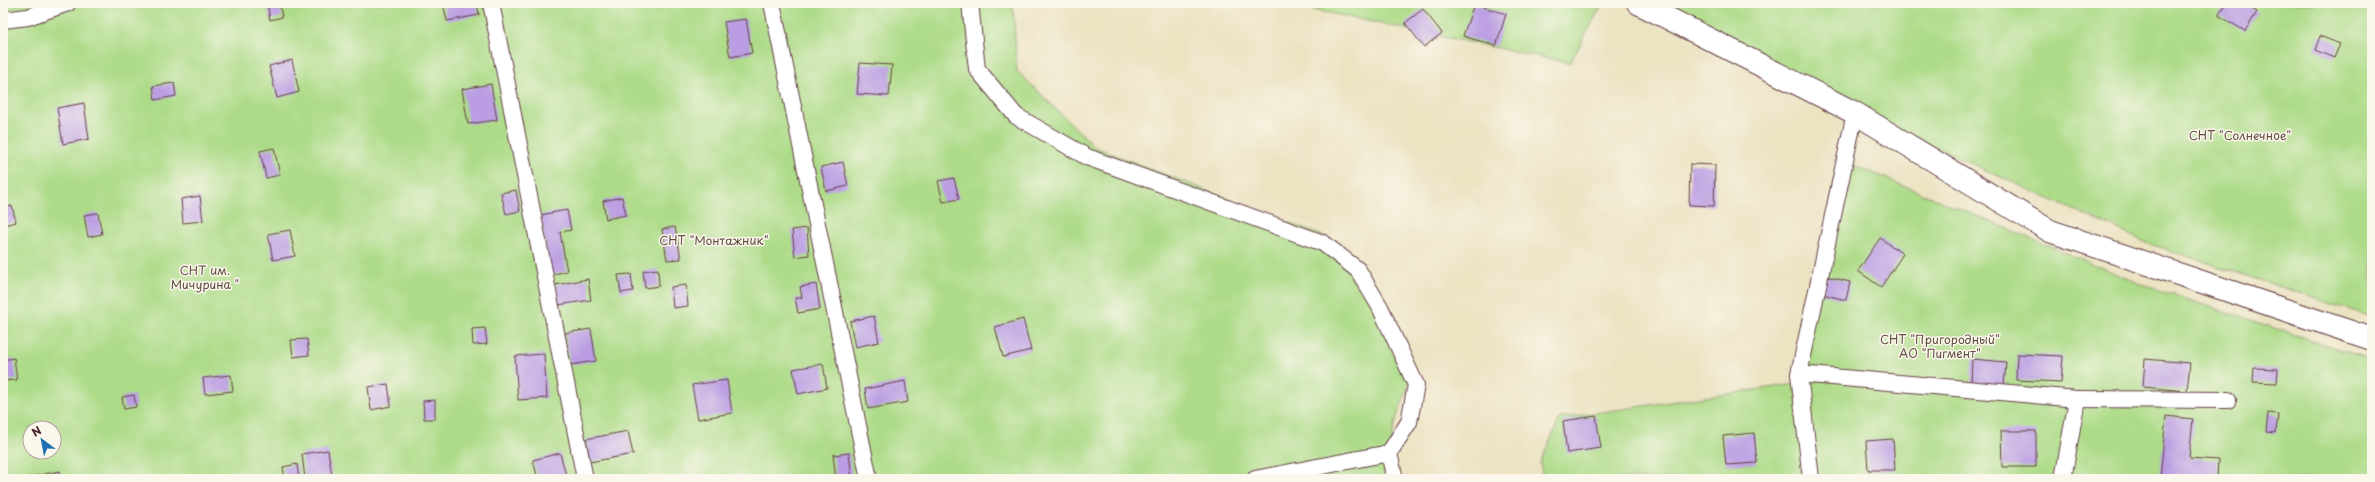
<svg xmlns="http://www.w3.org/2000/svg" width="2375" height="482" font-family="'Playpen Sans',sans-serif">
<rect width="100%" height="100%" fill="#fbf7ec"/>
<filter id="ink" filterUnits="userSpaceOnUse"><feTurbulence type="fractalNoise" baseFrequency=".025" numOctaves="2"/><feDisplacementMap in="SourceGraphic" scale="8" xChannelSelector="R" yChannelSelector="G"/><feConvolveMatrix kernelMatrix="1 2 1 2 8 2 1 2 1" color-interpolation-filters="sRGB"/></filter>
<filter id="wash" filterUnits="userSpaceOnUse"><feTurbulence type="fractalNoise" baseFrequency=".012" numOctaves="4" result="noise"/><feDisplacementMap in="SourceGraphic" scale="16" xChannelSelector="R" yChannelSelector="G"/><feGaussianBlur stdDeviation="0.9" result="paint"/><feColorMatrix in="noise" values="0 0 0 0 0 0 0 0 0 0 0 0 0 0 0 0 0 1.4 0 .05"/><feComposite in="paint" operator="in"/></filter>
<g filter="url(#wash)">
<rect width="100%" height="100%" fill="#ece3c3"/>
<g fill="#addb88" stroke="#7c7d5a" fill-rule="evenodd">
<path d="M3,3H1013L1017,71L1095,147L1338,242L1414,371L1397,417L1384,473L1385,479H3ZM30,428H54V452H30Z"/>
<polygon points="1280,3 1603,3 1570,63"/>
<polygon points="1672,3 2372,3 2372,317 2147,243 1844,106"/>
<polygon points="1839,159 2146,286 2372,360 2372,479 1543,479 1540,463 1560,418 1796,384"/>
</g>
<g id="blocks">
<g fill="#ba9de2">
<polygon points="267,3 279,3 282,17 270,20"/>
<polygon points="443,3 477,3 479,15 447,21"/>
<polygon points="1284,3 1296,3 1286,7"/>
<polygon points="2226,3 2242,3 2257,12 2245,31 2218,15"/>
<polygon points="1474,4 1506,14 1496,46 1463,36"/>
<polygon points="1423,9 1442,33 1424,47 1405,23"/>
<polygon points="746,19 752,53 730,57 724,22"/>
<polygon points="2320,36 2340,44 2334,58 2315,50"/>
<polygon points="292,60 299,92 277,98 269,66"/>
<polygon points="860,63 892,65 889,96 857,94"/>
<polygon points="174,83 176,96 155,100 153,86"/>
<polygon points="491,84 497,120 468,124 462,89"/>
<polygon points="84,103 89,139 63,144 57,108"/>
<polygon points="274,148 280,175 266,178 260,151"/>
<polygon points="843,162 848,186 826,191 821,167"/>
<polygon points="1690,164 1715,165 1714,206 1689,205"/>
<polygon points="954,178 959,199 943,202 938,181"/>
<polygon points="516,190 520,211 506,214 501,193"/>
<polygon points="200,196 203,221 183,223 181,199"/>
<polygon points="622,197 626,215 606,219 603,201"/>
<polygon points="12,206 16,222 4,225 3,208"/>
<polygon points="567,210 571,230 560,232 567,271 550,275 540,215"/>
<polygon points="98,213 102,234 88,237 84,215"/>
<polygon points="675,227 681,259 667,260 662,229"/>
<polygon points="807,228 809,255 795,257 792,230"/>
<polygon points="290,230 295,256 273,260 268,234"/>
<polygon points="1880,238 1903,254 1881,287 1858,271"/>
<polygon points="658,269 659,286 645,288 643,271"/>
<polygon points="631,274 633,291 621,293 618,275"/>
<polygon points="1826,276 1850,282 1846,300 1822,294"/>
<polygon points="588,279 591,300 558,305 555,285"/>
<polygon points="816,284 820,309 798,313 795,298 802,298 800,287"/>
<polygon points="686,285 688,306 673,308 671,287"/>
<polygon points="874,316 879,342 855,347 850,321"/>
<polygon points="1023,319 1031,350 1003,357 995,327"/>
<polygon points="485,328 487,344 473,345 472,329"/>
<polygon points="591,329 596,361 570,365 565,333"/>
<polygon points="307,339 309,355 293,357 291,340"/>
<polygon points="544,354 547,398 518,400 515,356"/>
<polygon points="2017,354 2063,356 2061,382 2016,380"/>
<polygon points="14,358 17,380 3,381 3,360"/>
<polygon points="1972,359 2006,362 2004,387 1971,384"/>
<polygon points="2145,359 2190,363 2187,391 2143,387"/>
<polygon points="823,364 827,388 798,394 793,369"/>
<polygon points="2254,368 2278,369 2277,383 2253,382"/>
<polygon points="231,375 233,391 205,394 203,378"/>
<polygon points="727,380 732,413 698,419 692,385"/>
<polygon points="905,381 908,402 868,409 865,389"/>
<polygon points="388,384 391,406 371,410 368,387"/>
<polygon points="134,395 136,407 124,409 122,397"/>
<polygon points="435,400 435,419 424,419 423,401"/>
<polygon points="2268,413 2278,414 2276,433 2266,432"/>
<polygon points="1596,416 1601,448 1567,453 1563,421"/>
<polygon points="2166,416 2193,419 2189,458 2218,460 2217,479 2160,479"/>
<polygon points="628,431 633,454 590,462 586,439"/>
<polygon points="2001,431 2036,431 2036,467 2002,467"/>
<polygon points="1754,433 1757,463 1726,465 1723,436"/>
<polygon points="1893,439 1895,470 1868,470 1866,441"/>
<polygon points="328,450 332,476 305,479 302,454"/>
<polygon points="560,453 567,479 538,479 533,460"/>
<polygon points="849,453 852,479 836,479 833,455"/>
<polygon points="297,464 299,479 285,479 283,467"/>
<polygon points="60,471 61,479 24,479 24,478"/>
</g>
</g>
</g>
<g filter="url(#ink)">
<use href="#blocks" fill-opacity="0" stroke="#623c42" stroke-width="1"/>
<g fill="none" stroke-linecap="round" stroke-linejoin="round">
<defs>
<g id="service">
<polyline points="491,3 585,479"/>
<polyline points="772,3 869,479"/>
<polyline points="970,3 977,69 1016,116 1087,157 1323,243 1358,270 1380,307 1416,385 1409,422 1389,453"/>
<polyline points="3,20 28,17 68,3"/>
<polyline points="1799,374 2077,399 2063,479"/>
<polyline points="2077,399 2228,400"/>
<polyline points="1255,479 1389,453 1395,479"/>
<polyline points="1811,479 1799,374 1855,113"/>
</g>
<polyline id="minor" points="1638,3 1855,113 2050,231 2372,339"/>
</defs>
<use href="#service" stroke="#623c42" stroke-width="18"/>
<use href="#minor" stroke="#623c42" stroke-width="24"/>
<use href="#service" stroke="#fff" stroke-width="16"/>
<use href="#minor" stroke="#fff" stroke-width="22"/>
</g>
</g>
<g text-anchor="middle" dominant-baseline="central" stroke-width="3" stroke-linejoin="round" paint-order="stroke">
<g font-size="12" fill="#634e42" stroke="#fbf7ec">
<text x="2240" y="135">СНТ "Солнечное"</text>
<text x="714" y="240">СНТ "Монтажник"</text>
<text x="205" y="270">СНТ им.<tspan x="205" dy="14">Мичурина "</tspan></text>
<text x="1940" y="339">СНТ "Пригородный"<tspan x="1940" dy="14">АО "Пигмент"</tspan></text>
</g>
</g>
<rect width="2375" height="482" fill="none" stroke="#fbf7ec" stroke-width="16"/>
<g transform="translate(42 440) rotate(328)"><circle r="19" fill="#fbf7ec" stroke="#b4a19f"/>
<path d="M0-3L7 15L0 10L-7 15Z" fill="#1f6fb2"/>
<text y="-6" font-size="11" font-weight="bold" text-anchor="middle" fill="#4a1f2b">N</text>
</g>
</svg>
